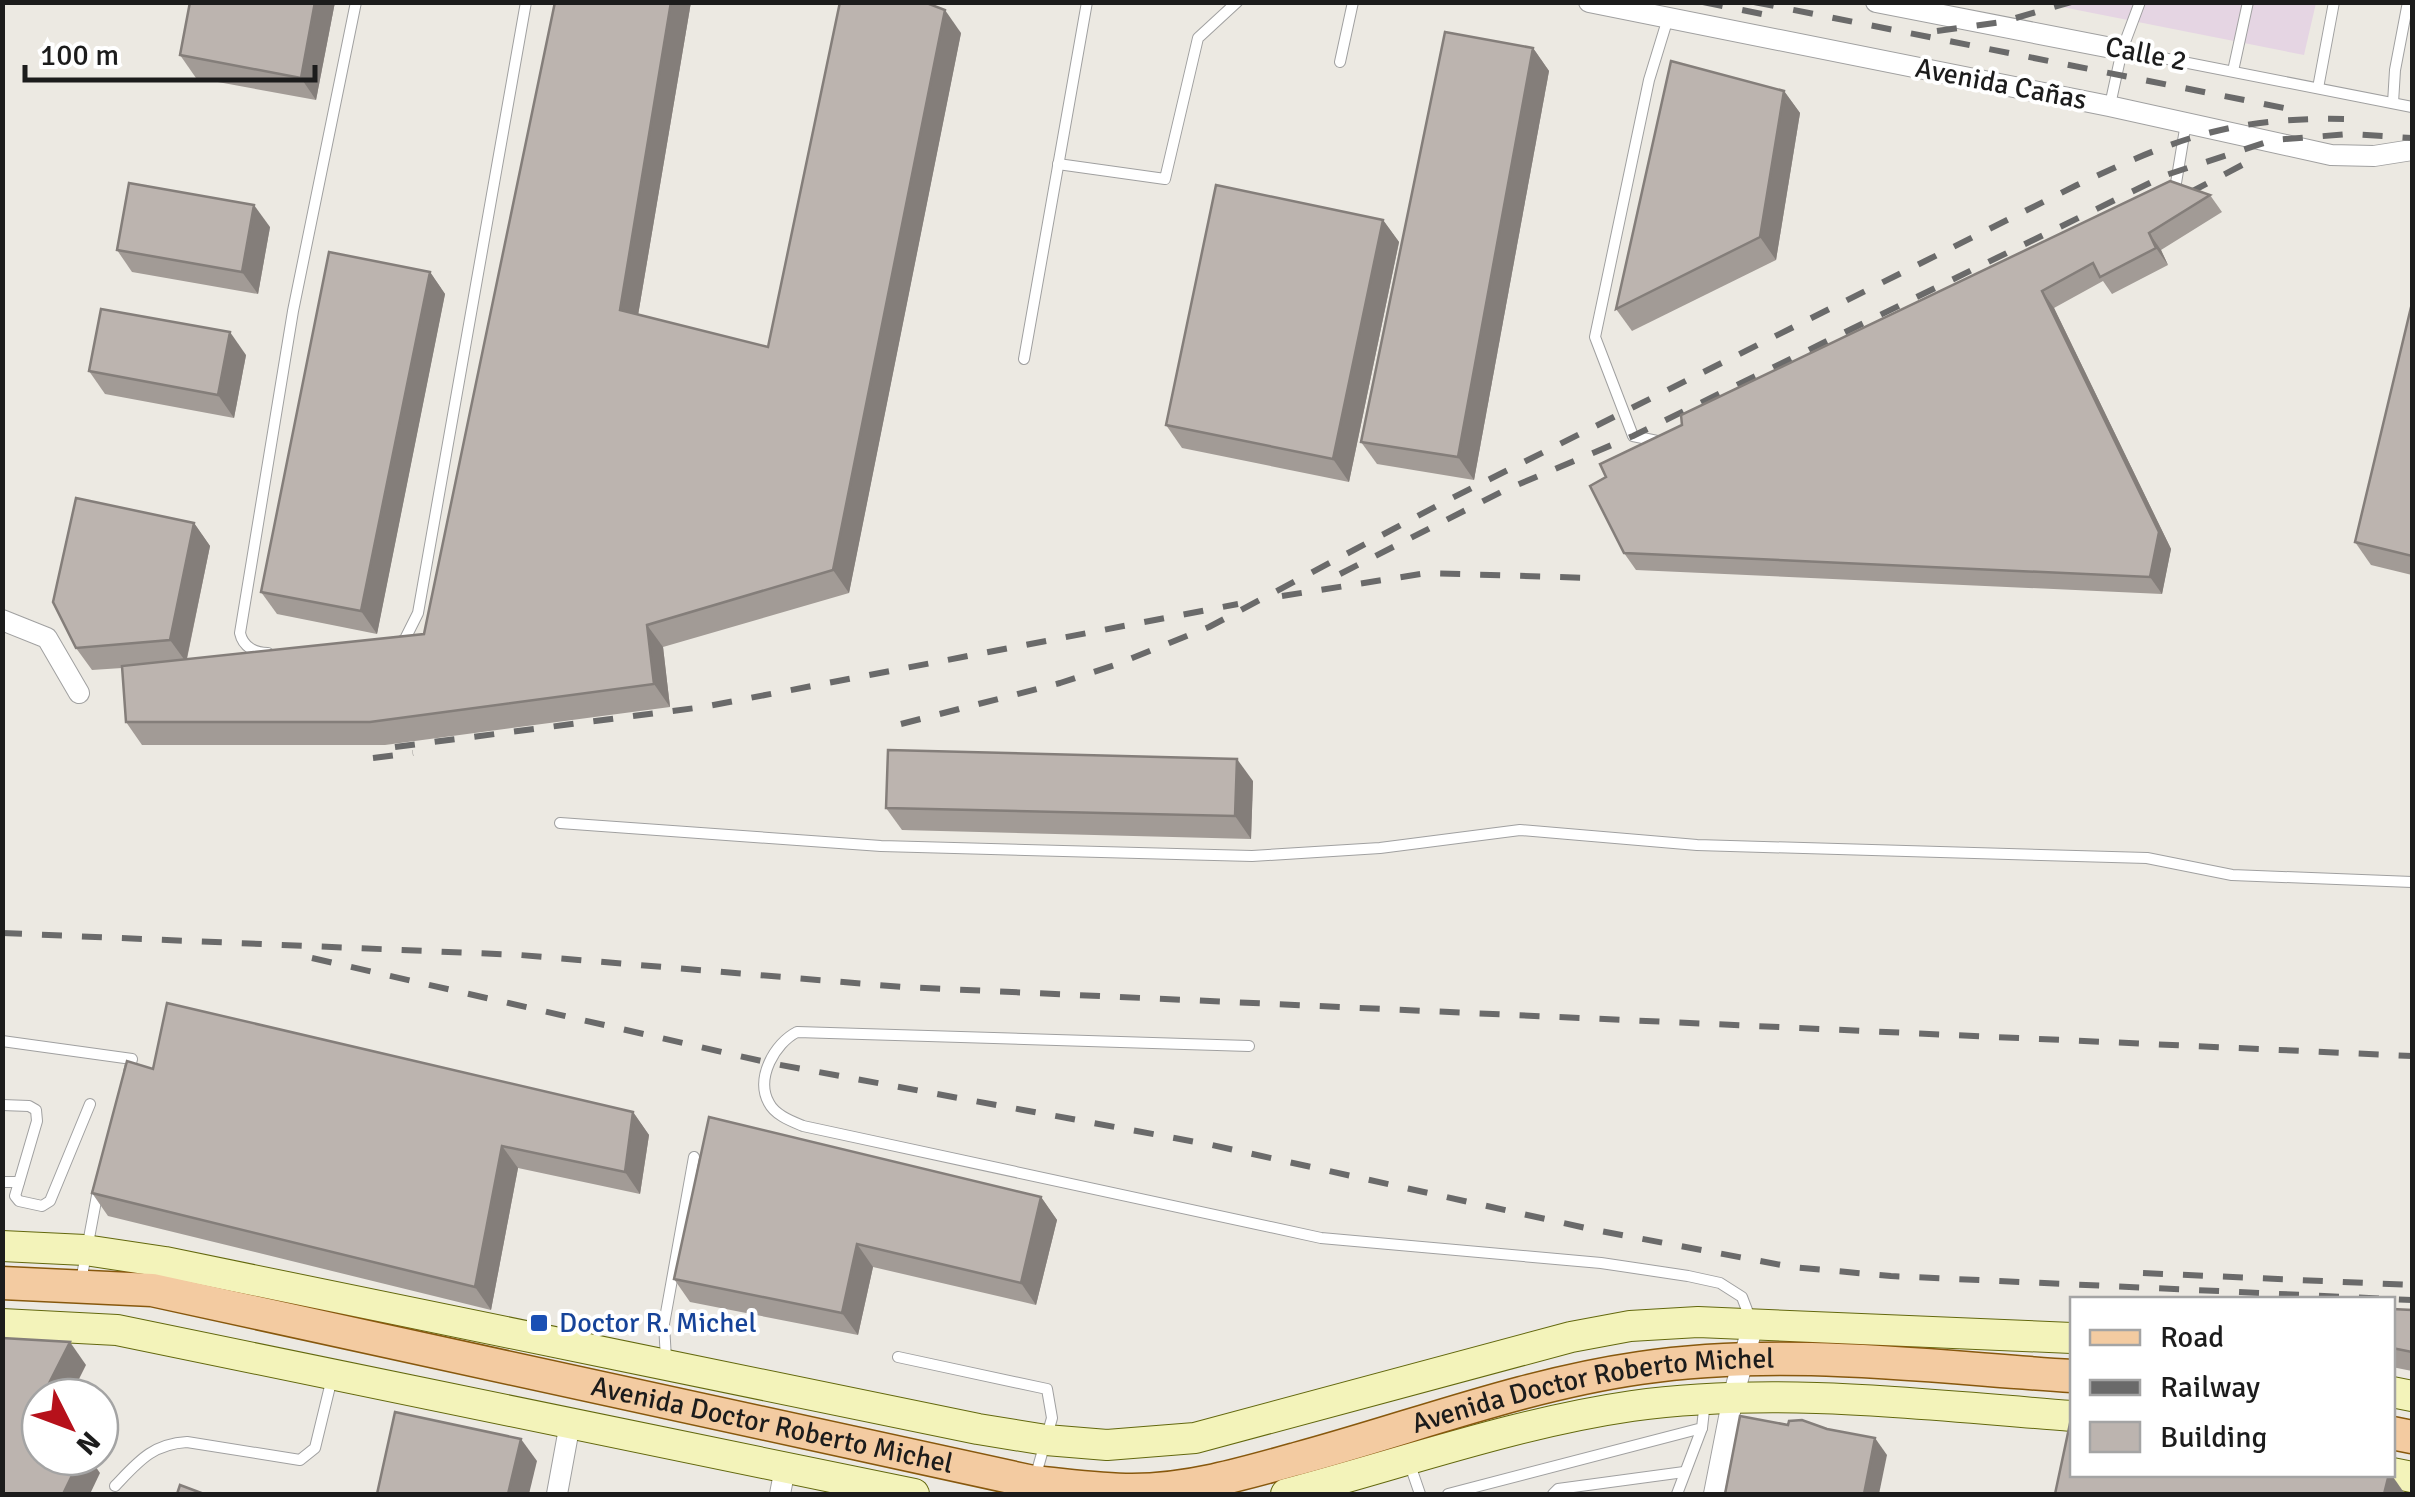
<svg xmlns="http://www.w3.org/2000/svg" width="2415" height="1497" font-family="Signika,sans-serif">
<rect width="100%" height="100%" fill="#ece9e2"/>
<polygon fill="#e5d5e3" points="2042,3 2316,3 2304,55"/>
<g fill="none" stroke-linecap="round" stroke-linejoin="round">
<defs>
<g id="service">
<polyline points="2122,50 2412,107"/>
<polyline points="1340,62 1353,2"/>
<polyline points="2233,71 2248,2"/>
<polyline points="2318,88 2334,2"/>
<polyline points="2393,103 2395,70 2408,2"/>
<polyline points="2110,105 2122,50 2140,2"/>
<polyline points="1058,164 1165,179 1198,38 1237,2"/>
<polyline points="2169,192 2176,183 2186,123"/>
<polyline points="1024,359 1087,2"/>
<polyline points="1662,442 1633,436 1595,337 1649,80 1668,18"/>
<polyline points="398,644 405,639 418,613 526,2"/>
<path d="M268,653C255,653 243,647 240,633L293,311L356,2"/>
<polyline points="560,823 881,846 1252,856 1380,848 1520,830 1697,845 2147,858 2232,875 2412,882"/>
<polyline points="2,1041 132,1059 129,1072"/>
<path d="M1249,1046L797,1032C775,1043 755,1078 769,1103C775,1115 791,1121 803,1126L1321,1238L1601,1263L1688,1276L1720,1283L1742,1297L1750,1318"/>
<polyline points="2,1105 29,1106 36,1110 37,1121 15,1196 19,1201 42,1206 50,1201 90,1104"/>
<polyline points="2,1182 19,1182"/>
<polyline points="81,1281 98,1190"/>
<polyline points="898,1357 1047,1389 1052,1418 1035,1478"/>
<polyline points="666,1359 664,1324 694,1157"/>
<polyline points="1409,1462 1420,1494"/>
<path d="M115,1486C138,1462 152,1444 187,1442L300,1460L315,1448L332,1378"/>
<polyline points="1448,1494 1702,1428 1705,1401"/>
<polyline points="1553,1494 1558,1489 1684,1472"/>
<polyline points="1677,1494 1702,1428"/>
</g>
<g id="minor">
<polyline points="1589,2 2109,106 2331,155 2374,156 2412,150"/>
<polyline points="1876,2 2122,50"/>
<polyline points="2,620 47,638 79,693"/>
<polyline points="557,1494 570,1423"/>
<polyline points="780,1494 785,1468"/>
<polyline points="1714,1494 1733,1397 1753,1325"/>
</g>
<g id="secondary">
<polyline points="2,1246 85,1250 165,1262 978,1429 1046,1440 1107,1445 1195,1438 1571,1337 1630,1326 1698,1322 2072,1338"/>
<polyline points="2,1324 117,1330 914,1494"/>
<polyline points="2392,1392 2412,1396"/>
<polyline points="2392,1473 2412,1477"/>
<path d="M1286,1494C1400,1464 1515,1423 1632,1406C1777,1386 1928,1405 2072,1416"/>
</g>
<g id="primary">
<path id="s1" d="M2,1283L152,1290L1033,1482C1066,1485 1099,1490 1132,1490C1187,1490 1243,1474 1296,1459C1411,1428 1522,1385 1640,1368C1783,1347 1930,1367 2072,1376"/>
<polyline points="2392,1433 2412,1437"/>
</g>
</defs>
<use href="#service" stroke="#a0a0a0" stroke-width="12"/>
<use href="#minor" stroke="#a0a0a0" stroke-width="22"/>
<use href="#secondary" stroke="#63680e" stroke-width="32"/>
<use href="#primary" stroke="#87580d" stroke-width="35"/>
<use href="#service" stroke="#fff" stroke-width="10"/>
<use href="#minor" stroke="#fff" stroke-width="20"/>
<use href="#secondary" stroke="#f3f3ba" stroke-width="30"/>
<use href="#primary" stroke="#f3cba1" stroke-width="32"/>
<g stroke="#6a6a6a" stroke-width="6" stroke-dasharray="20 20" stroke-linecap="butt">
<polyline points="1703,2 1767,15"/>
<polyline points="1754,2 2294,110"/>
<polyline points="1937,31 2002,22 2071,2"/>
<polyline points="2189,193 2244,164"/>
<polyline points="1340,574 1503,491 1633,436 2166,175 2273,140 2350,134 2412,138"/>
<polyline points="1282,596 1427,573 1590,578"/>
<path d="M901,724L1060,683L1115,665L1209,627L1446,501L2077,185C2177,138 2232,117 2344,119"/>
<polyline points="395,747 703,707 1238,604"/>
<polyline points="373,758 413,753"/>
<polyline points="2,933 520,955 902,987 2412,1056"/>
<polyline points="312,958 770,1063 1212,1145 1595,1230 1792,1267 1891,1276 2412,1300"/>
<polyline points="2143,1273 2412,1285"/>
</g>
</g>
<g fill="#a29b96">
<polygon points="190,2 335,2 316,100 196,78 180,55"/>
<polygon points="691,2 638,315 768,347 961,33 849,593 663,647 670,707 385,745 142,745 126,722 122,668 92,670 76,648 194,523 210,546 187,659 424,634"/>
<polygon points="1533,48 1549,71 1474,480 1377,464 1361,442"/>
<polygon points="1784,91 1800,113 1776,260 1632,331 1616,309"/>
<polygon points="2210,195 2222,212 2161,250 2168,265 2112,294 2103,281 2054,308 2171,549 2162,594 1636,570 1624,553 1606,477"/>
<polygon points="1383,220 1399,242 1349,482 1182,448 1166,425"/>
<polygon points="270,227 258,294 132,272 117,250"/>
<polygon points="430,272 445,294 377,634 277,614 261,592"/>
<polygon points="2412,303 2412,575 2371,565 2355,542"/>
<polygon points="246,355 234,418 105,394 89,371"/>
<polygon points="1253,781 1251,839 902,830 886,808"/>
<polygon points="153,1069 633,1112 649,1135 640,1194 518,1168 491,1310 108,1216 92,1193"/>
<polygon points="1041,1197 1057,1220 1036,1305 873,1267 858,1335 690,1302 674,1279"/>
<polygon points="2392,1309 2412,1310 2412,1371 2392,1367"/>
</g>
<g fill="#847e7a">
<polygon points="315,2 335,2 316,100 301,78"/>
<polygon points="671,2 691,2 635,333 620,310"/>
<polygon points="945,10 961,33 849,593 833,570"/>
<polygon points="1533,48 1549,71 1474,480 1458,457"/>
<polygon points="1784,91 1800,113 1776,260 1760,237"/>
<polygon points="254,205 270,227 258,294 242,272"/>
<polygon points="1383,220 1399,242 1349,482 1333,459"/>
<polygon points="2149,233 2161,250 2168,265 2156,248"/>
<polygon points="430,272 445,294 377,634 361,611"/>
<polygon points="2042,291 2054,308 2171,549 2162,594 2150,577"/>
<polygon points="230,332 246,355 234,418 218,395"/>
<polygon points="194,523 210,546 186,662 170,640"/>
<polygon points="647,625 663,647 670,707 654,684"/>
<polygon points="1237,759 1253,781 1251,839 1235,816"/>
<polygon points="633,1112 649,1135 640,1194 625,1172"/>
<polygon points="502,1146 518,1168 491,1310 475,1287"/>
<polygon points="1041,1197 1057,1220 1036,1305 1021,1283"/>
<polygon points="857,1244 873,1267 858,1335 842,1313"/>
<polygon points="70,1342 86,1365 70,1397 42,1397"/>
<polygon points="40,1402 40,1439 29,1423"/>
<polygon points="1875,1438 1887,1455 1879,1494 1864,1494"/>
<polygon points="521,1439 537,1461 529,1494 508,1494"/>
<polygon points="81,1457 89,1457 100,1473 90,1494 63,1494"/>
<polygon points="2389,1474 2391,1474 2405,1494 2384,1494"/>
</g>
<g fill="#bcb4af" stroke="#847e7a" stroke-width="2.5">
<polygon points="190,2 315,2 301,78 180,55"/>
<polygon points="555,2 671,2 620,310 768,347 840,2 924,2 945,10 833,570 647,625 654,684 370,722 126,722 122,666 424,634"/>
<polygon points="1445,32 1533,48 1458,457 1361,442"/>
<polygon points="1671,61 1784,91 1760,237 1616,309"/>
<polygon points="2170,181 2210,195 2149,233 2156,248 2100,277 2093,263 2042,291 2159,532 2150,577 1624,553 1590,486 1606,477 1600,464 1682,425 1681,415"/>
<polygon points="129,183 254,205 242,272 117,250"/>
<polygon points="1216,185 1383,220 1333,459 1166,425"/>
<polygon points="329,252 430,272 361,611 261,592"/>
<polygon points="2412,303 2412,556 2355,542"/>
<polygon points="101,309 230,332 218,395 89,371"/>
<polygon points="76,498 194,523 170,640 76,648 53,602"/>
<polygon points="888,750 1237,759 1235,816 886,808"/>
<polygon points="167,1003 633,1112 625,1172 502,1146 475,1287 92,1193 127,1061 153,1069"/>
<polygon points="709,1117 1041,1197 1021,1283 857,1244 842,1313 674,1279"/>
<polygon points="2392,1309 2412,1310 2412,1352 2392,1348"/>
<polygon points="2,1338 70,1342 42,1397 40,1397 40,1402 29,1423 40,1429 40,1457 81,1457 63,1494 2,1494"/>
<polygon points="395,1412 521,1439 508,1494 377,1494"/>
<polygon points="2072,1414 2072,1474 2389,1474 2384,1494 2055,1494"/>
<polygon points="1740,1416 1788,1425 1789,1421 1802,1420 1827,1429 1875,1438 1864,1494 1725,1494"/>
<polygon points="180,1485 204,1494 177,1494"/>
</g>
<rect fill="#1a4fb4" stroke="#fff" stroke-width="4" x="529" y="1313" width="20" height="20" rx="5"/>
<g text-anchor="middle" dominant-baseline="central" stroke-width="8" stroke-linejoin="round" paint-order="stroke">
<g font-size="28" fill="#1c1c1c" stroke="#fff">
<text transform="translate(2146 54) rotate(11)">Calle 2</text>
<text transform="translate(2001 84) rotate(11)">Avenida Cañas</text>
<text stroke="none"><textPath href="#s1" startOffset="1625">Avenida Doctor Roberto Michel</textPath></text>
<text stroke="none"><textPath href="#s1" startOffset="785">Avenida Doctor Roberto Michel</textPath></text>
</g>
<g font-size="28" fill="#164399" stroke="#fff" text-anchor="start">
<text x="559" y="1323">Doctor R. Michel</text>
</g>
</g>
<rect width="2415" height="1497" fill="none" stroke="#1c1c1c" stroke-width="10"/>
<rect x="2070" y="1297" width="325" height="180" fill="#ffffff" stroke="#a4a4a4" stroke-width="2.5"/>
<rect x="2090" y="1330" width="50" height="15" fill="#f3cba1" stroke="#a4a4a4" stroke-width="2.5"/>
<text x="2160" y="1347" font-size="30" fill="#1c1c1c">Road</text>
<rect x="2090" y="1380" width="50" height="15" fill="#6a6a6a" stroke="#a4a4a4" stroke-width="2.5"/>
<text x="2160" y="1397" font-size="30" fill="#1c1c1c">Railway</text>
<rect x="2090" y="1422" width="50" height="30" fill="#bcb4af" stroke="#a4a4a4" stroke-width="2.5"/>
<text x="2160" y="1447" font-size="30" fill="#1c1c1c">Building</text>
<g transform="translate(70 1427) rotate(132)"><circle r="48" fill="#ffffff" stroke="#a4a4a4" stroke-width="2.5"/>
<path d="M0-8L18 38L0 25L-18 38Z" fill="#b6111b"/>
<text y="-15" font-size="28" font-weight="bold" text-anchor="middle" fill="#1c1c1c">N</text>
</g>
<path d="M25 65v15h290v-15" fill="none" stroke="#1c1c1c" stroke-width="5"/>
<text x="40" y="65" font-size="30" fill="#1c1c1c" stroke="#ffffff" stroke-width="8" paint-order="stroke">100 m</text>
</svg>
